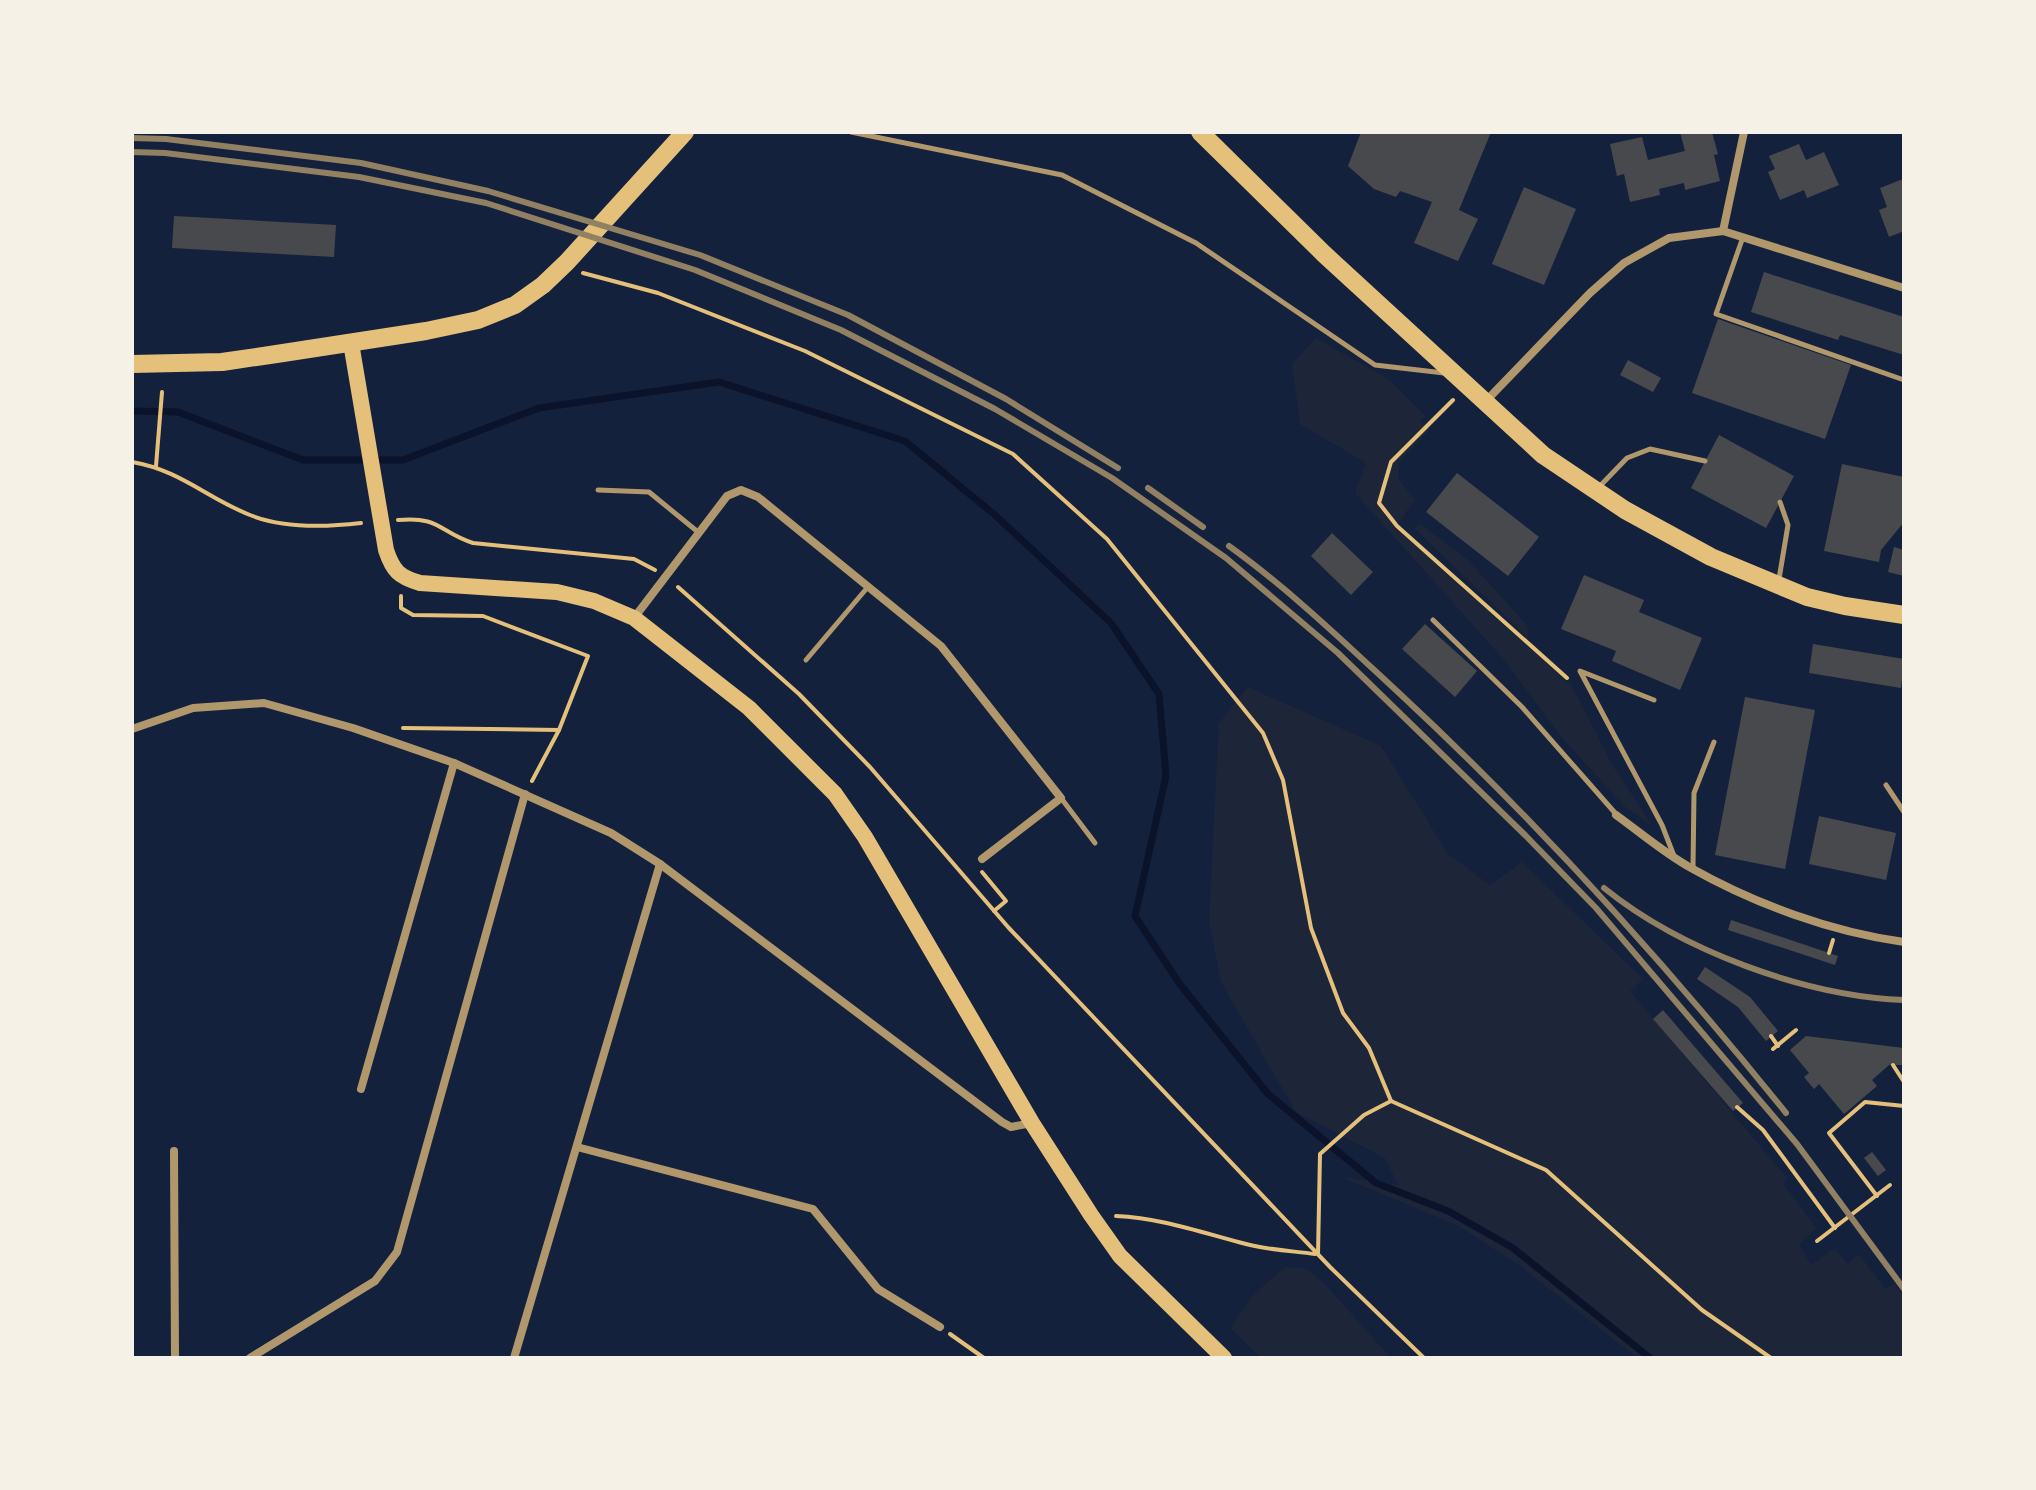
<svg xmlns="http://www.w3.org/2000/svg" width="2036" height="1490" font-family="'PT Sans Narrow',sans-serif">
<rect width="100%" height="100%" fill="#14213d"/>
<g fill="#1d2539">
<polygon points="1316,338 1387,378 1426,416 1420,421 1430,429 1399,462 1398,478 1415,500 1395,527 1572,686 1613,766 1653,827 1624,806 1562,738 1506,662 1355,493 1366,463 1300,424 1292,364"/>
<polygon points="1419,523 1468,560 1527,625 1529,639 1415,529"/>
<polygon points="1248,687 1381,746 1448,854 1490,885 1522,862 1643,979 1630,991 1787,1178 1783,1184 1817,1228 1799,1244 1811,1265 1835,1248 1848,1264 1859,1254 1885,1289 1894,1283 1904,1298 1904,1358 1637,1358 1519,1265 1457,1225 1341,1177 1398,1185 1385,1158 1296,1112 1221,982 1209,921 1219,723"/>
<polygon points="1285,1267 1305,1268 1324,1283 1391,1358 1261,1358 1230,1328 1254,1294"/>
</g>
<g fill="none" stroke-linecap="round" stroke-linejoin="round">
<polyline stroke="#0b132b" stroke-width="7" points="132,411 178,412 303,460 403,460 539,408 719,382 905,441 995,515 1111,623 1159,694 1166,776 1135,916 1179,983 1268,1094 1376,1183 1448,1211 1513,1248 1650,1358"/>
</g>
<g fill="#48494c">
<polygon points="1361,132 1491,132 1459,210 1478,219 1458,261 1414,243 1432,202 1400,191 1396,197 1374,189 1348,166"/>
<polygon points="1680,132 1712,132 1718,154 1714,155 1720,181 1685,190 1684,183 1659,189 1660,195 1630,202 1624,174 1617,176 1610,144 1642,137 1648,160 1685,151"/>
<polygon points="1799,144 1806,160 1824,152 1839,185 1807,198 1804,190 1780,200 1768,172 1775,169 1769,156"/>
<polygon points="1903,179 1904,231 1889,237 1879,210 1887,207 1880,188"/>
<polygon points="1524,187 1576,209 1544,285 1492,264"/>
<polygon points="174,216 336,225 334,257 172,248"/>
<polygon points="1764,272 1904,317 1904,355 1840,335 1838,340 1751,312"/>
<polygon points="1718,319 1851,365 1825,439 1692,393"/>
<polygon points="1628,360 1661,378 1653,392 1620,375"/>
<polygon points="1719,435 1794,476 1766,528 1691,488"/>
<polygon points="1842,464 1904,477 1904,522 1881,550 1879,562 1824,551"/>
<polygon points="1457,473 1539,537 1508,576 1426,512"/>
<polygon points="1332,533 1373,572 1351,595 1311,556"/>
<polygon points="1894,547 1904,550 1904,576 1888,572"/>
<polygon points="1584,575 1644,600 1639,612 1702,638 1680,690 1612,661 1616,651 1561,629"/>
<polygon points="1425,624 1477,671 1455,697 1402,649"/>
<polygon points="1813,644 1904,659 1901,688 1809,673"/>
<polygon points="1745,697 1815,710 1785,869 1715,855"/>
<polygon points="1819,816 1896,833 1886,880 1809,864"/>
<polygon points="1731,920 1838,956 1835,965 1728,930"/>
<polygon points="1705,967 1750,997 1778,1031 1766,1041 1738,1007 1697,979"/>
<polygon points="1663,1010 1743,1103 1733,1111 1653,1019"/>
<polygon points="1806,1036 1904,1048 1904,1065 1889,1065 1872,1080 1877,1086 1844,1114 1819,1084 1814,1089 1804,1077 1809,1073 1790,1050"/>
<polygon points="1872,1152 1886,1170 1878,1176 1864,1158"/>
</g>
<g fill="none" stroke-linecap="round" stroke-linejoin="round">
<g stroke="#e5c07b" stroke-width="4">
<polyline points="583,273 658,293 805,351 1013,454 1107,539 1263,733 1283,780 1311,928 1343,1013 1369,1048 1391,1101 1546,1170 1702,1310 1771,1358"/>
<polyline points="1453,400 1391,462 1379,503 1397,526 1567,678"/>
<path d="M132,462C180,470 207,498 250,515C282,528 327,527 361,523"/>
<polyline points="156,466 162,392"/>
<path d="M398,520C440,516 439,532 473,543L634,559L655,570"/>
<polyline points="678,587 799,694 870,767 1008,927 1330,1267 1424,1358"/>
<polyline points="401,596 401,608 413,615 483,616 588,656 559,730 403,728"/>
<polyline points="532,781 559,730"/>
<polyline points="982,872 1006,901 994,911"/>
<polyline points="1829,953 1833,940"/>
<polyline points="1771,1036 1778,1046"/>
<polyline points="1773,1049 1796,1030"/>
<polyline points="1893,1065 1904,1082"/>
<polyline points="1737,1107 1763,1130 1835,1228"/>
<polyline points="1877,1196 1829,1133 1865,1102 1904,1106"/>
<path d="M1116,1216C1162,1218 1203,1233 1246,1244C1268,1250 1293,1251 1315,1254"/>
<polyline points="1817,1241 1890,1185"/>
<polyline points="1318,1254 1320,1154 1364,1115 1391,1101"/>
<polyline points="950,1334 984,1358"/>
</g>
<g stroke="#b1986c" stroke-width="5">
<polyline points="851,132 1062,175 1196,243 1375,365 1444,373"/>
<polyline points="1743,237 1716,314 1904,380"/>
<polyline points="1599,487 1627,458 1650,449 1705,461"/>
<polyline points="598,490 649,492 698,532"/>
<polyline points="1779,579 1788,525 1780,502"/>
<polyline points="1433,620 1522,707 1616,814"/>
<polyline points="806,660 867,588"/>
<polyline points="1654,700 1580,671 1662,825 1674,856"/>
<polyline points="1886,785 1904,812"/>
<polyline points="1061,798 1095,843"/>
<polyline points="1693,868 1694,793 1714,742"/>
</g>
<g stroke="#b1986c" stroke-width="8">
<polyline points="1723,231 1744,132"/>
<polyline points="1484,403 1590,293 1624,263 1669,238 1723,231 1904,288"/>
<polyline points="634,618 727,496 741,490 758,497 941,646 1061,798 982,859"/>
<polyline points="132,729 193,708 264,703 353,728 454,763 611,833 660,864 1002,1122 1011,1127 1032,1123"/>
<path d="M1616,815C1641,833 1664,853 1691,868C1755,904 1831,932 1904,942"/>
<polyline points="361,1089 454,763"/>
<polyline points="577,1147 813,1209 878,1289 940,1327"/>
<polyline points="174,1151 175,1358"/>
<polyline points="250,1358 375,1281 397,1252 525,794"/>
<polyline points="514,1358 660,864"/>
</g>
<path stroke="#e5c07b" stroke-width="16" d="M351,343L386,550C393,571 399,577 420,583L557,592L594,601L634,618L749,708L835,794L865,837L1032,1123L1091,1215L1120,1256L1224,1358"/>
<g stroke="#e5c07b" stroke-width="18">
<polyline points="1200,132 1324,254 1543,455 1625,510 1711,557 1807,597 1845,606 1904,615"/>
<polyline points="132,364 222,362 283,353 426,331 478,320 515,305 543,285 567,262 685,132"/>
</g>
<g stroke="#918062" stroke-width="6">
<polyline points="132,138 166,139 361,163 488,191 700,255 848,315 1006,399 1118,468"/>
<polyline points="132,152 165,153 359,177 486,203 695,270 841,330 995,409 1112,478 1226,558 1338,653 1526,836 1596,908 1797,1144 1904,1289"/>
<polyline points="1148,488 1203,527"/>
<path d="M1229,546C1290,590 1344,642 1399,693C1539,823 1666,964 1786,1113"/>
<path d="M1604,888C1682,951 1805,996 1904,1000"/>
</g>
</g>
<rect width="2036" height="1490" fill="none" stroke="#f6f1e7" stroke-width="268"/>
</svg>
